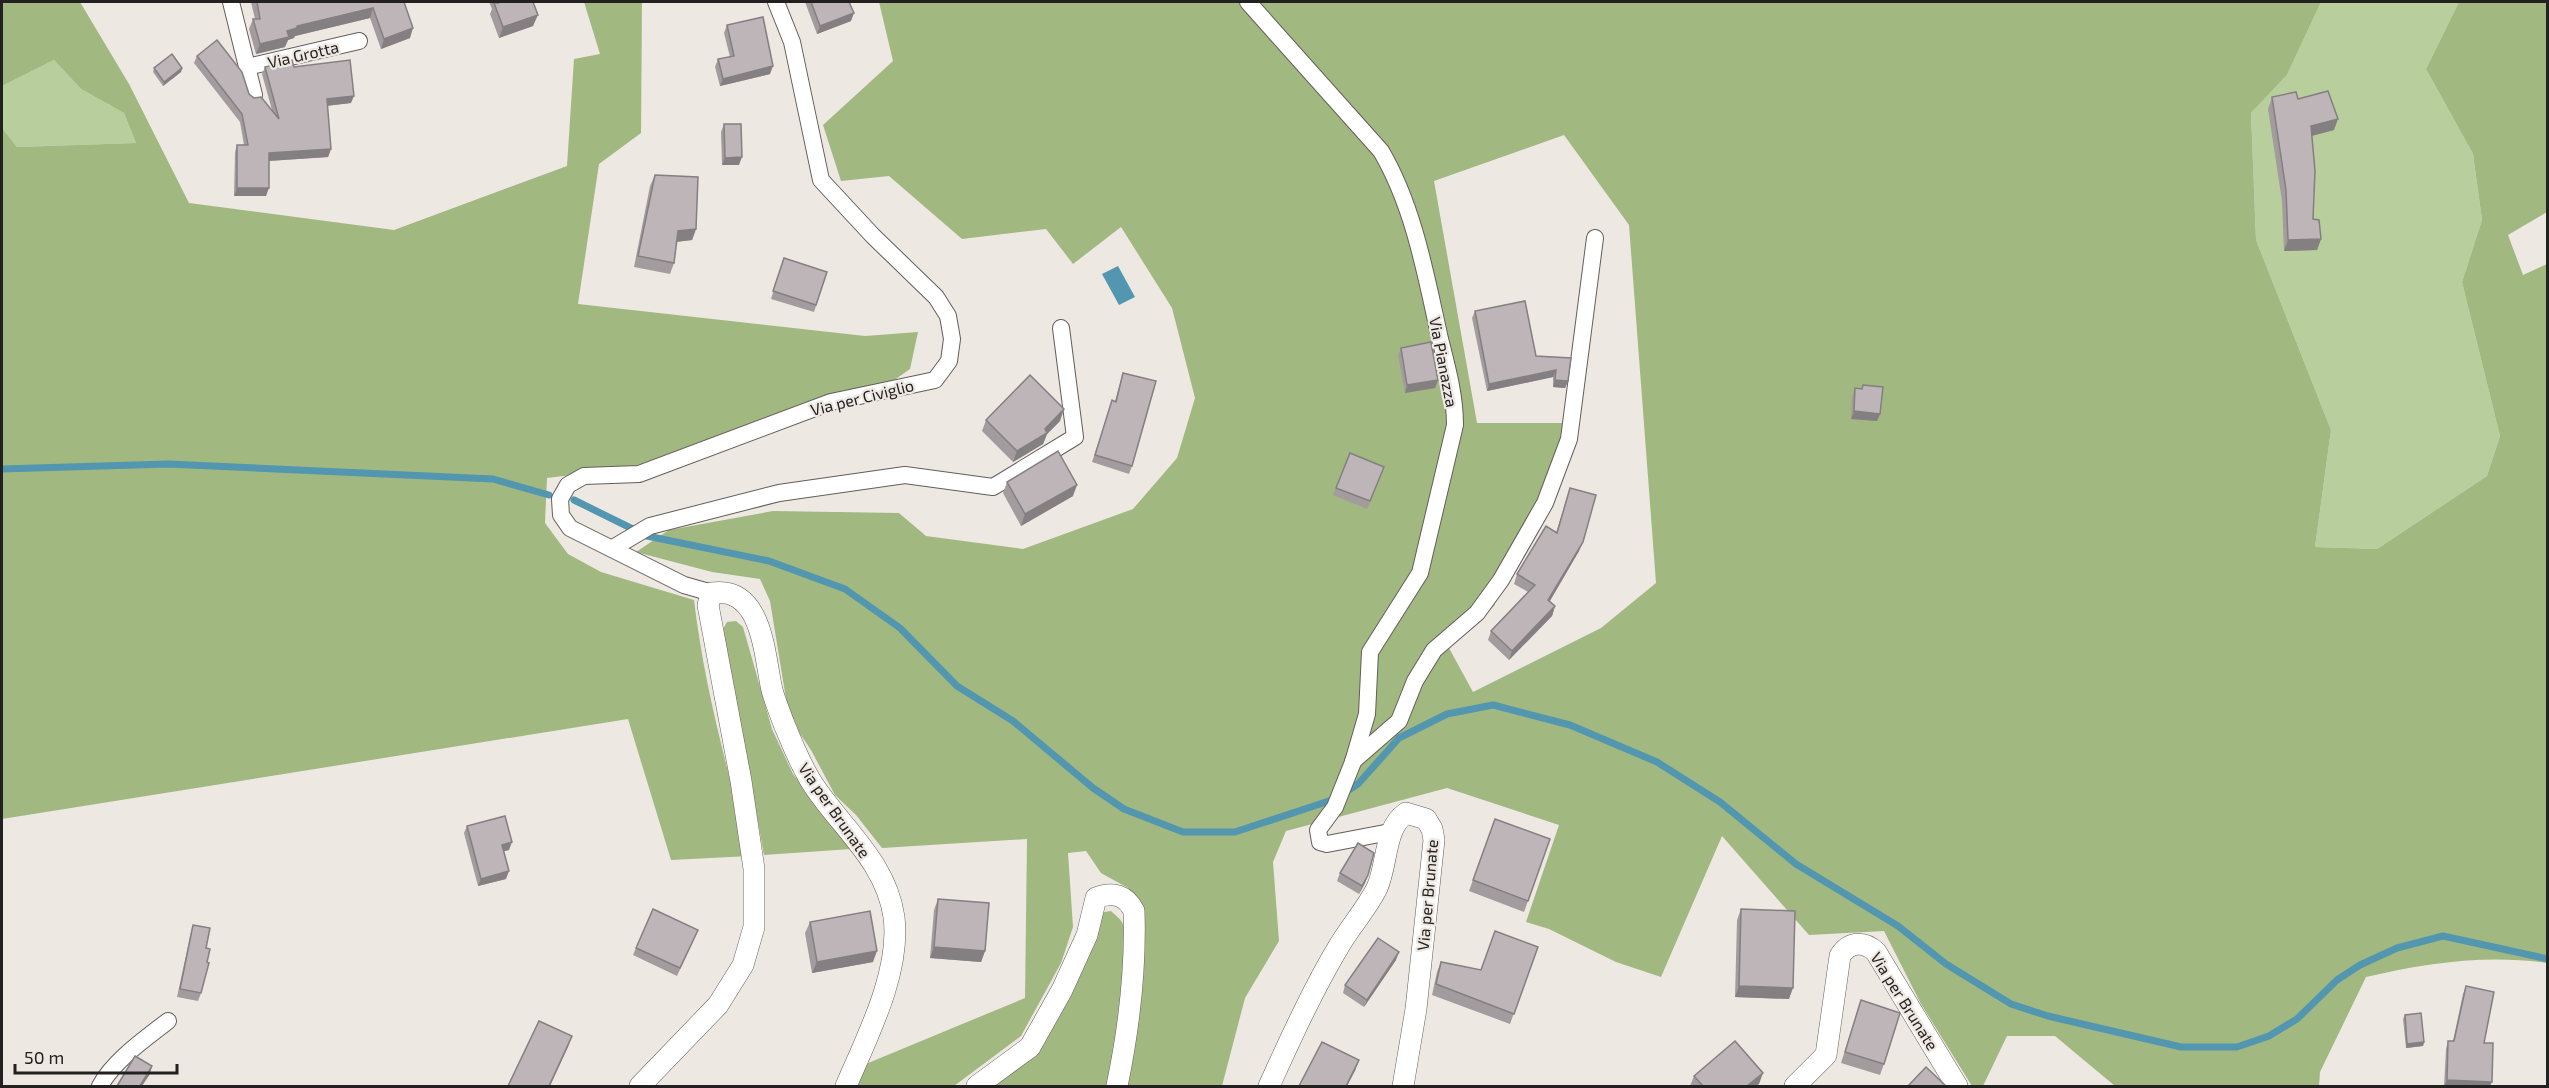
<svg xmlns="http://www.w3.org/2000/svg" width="2549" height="1088" font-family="'Exo 2',sans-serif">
<rect width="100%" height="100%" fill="#eee8e3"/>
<g fill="#b9ce9d">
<polygon points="2321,2 2459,2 2426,69 2473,154 2482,220 2462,282 2500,436 2487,476 2377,549 2315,547 2331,430 2256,240 2251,113 2287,75"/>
<polygon points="54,60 81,89 124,113 136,143 17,147 2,128 2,86"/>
</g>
<g fill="#a1b881" fill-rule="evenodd">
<path d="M2,2H80L129,84L189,203L394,230L567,166L574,59L600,54L584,2H642L641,133L599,164L578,304L865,336L918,332L910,369L893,381L828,395L629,468L547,478L545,523L568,554L601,572L694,600C704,686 728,772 750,856L671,860L628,719L2,819V128L17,147L136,143L124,113L81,89L54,60L2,86Z"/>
<path d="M879,2H2321L2287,75L2251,113L2256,240L2331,430L2315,547L2377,549L2487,476L2500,436L2462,282L2482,220L2473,154L2426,69L2459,2H2547V212L2508,235L2523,275L2547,264V963C2487,954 2425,963 2366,977L2320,1072L2319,1086H2115L2055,1036H2007L1983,1086H1972L1921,1004L1884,931L1809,935L1722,836L1661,977L1616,962L1549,929L1526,922L1559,825L1447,788L1286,831L1273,862L1279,941L1245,998L1222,1086H1121L1139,903L1128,888L1101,873L1086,851L1068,853L1073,927L1061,963L1021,1036L954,1086H852L861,1066L1025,998L1027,839L882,848L856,815L835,795L811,750L789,717L770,601L760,579L712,572L636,552L669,530L773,511L899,513L926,536L1023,549L1133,509L1177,458L1195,398L1172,308L1121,227L1073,264L1046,229L962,239L889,176L841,181L823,125L893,61ZM1564,135L1629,225L1656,583L1601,628L1473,692L1449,648L1494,606L1573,423H1477L1434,181Z"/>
<polygon points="736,621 743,627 772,729 793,774 851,849 764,855 723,629 727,622"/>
<path d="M1111,911C1115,915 1121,919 1123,924C1135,953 1113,1053 1107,1086H988L1030,1055L1104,912Z"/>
</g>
<polygon fill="#5296af" points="1118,266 1135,297 1119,305 1102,274"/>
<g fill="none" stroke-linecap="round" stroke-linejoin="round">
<g stroke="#5296af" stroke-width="7">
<polyline points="2,469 168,464 493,479 549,495"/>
<polyline points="574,500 647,536 769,561 845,589 900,628 957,686 1013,721 1093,788 1124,809 1183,832 1235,832 1335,799"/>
<polyline points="1344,793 1358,784 1399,738 1447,714 1493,705 1570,725 1657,762 1720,802 1796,864 1898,926 1946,964 2011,1004 2048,1016 2181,1047 2237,1047 2269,1036 2297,1019 2337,980 2360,965 2397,948 2443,936 2548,959"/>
</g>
<defs>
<g id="minor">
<polyline points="231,2 254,95"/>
<path d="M1248,2L1381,151C1414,207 1426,276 1440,339C1447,367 1455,395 1455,425L1420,573L1370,652L1367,714L1353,762L1335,807L1318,830L1320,842L1327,844L1390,832"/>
<polyline points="247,67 359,41"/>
<polyline points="613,548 650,526 779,493 905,475 993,487 1075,437 1061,328"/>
<polyline points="712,593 684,585 570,528 561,515 560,499 568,485 584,476 639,474 831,402 935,380 949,361 952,339 948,316 936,297 873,236 821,180 792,42 776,2"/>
<polyline points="1353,761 1399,721 1415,681 1434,650 1477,613 1501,580 1545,503 1569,439 1595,238"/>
<path d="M100,1086C114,1060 145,1039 168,1021"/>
</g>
<g id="tertiary">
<path d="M640,1086L718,1005L743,965L754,927V869L741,781L708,605L712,593C763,586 764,655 772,690C775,701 780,713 784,724C793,745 801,767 814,786C842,828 886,862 894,917C901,972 867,1037 846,1086"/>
<path d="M977,1086L1030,1047L1062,990L1087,935L1096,898C1113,891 1126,895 1134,911C1136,970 1129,1028 1117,1086"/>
<path d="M1269,1086C1291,1038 1312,991 1339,946C1351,926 1367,908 1377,888C1388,863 1384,828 1406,813L1426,819L1432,829L1434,840L1416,1009L1403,1086"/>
<path d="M1795,1086L1826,1055L1840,956C1849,941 1865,941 1876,952L1957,1086"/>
</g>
</defs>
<use href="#minor" stroke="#645e5a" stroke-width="18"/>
<use href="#tertiary" stroke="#645e5a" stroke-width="22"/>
<use href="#minor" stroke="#fff" stroke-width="16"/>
<use href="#tertiary" stroke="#fff" stroke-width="21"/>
</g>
<g fill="#a39c9e">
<polygon points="251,2 404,2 410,38 381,49 370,18 295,36 294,38 288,40 285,47 256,54 249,29 253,19 255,19"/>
<polygon points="489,2 533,2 533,26 499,38 490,14 492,9"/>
<polygon points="805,2 849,2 851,21 817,34"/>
<polygon points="727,25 770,74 720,86 715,67 718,59 730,57 724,33"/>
<polygon points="197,56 249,94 272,110 262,74 265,67 294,67 351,103 327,106 331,149 328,157 269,161 266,196 234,196 235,152 237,145 244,145 240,122 194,63"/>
<polygon points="154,68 182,68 181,72 163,86 153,72"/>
<polygon points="2272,97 2298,99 2334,130 2312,136 2313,219 2321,239 2317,250 2284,251 2282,201 2268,109"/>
<polygon points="724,124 739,165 722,165 721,132"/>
<polygon points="655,175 696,229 692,240 677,242 674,263 670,274 634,267 650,186"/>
<polygon points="784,258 827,272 814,312 771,299"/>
<polygon points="1475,311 1536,356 1568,381 1565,388 1553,387 1553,377 1487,391 1472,318"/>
<polygon points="1401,348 1438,380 1435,388 1405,393 1398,355"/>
<polygon points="1123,373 1132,466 1129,474 1092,462 1110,408 1115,401"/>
<polygon points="1863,385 1880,414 1877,421 1851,419 1852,396 1855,388 1861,389"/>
<polygon points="986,420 1060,421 1047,434 1043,444 1013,462 982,431"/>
<polygon points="1350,453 1384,467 1367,509 1333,495"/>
<polygon points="1007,482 1073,496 1021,526 1003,493"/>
<polygon points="1570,488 1579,551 1550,601 1555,606 1552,616 1509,660 1488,640 1491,631 1528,592 1514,584 1517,574 1556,533"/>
<polygon points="1495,819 1550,839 1524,912 1469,891"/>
<polygon points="467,826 509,850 504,851 506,879 478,886 464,833"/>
<polygon points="1340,873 1368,875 1365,883 1359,894 1337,881"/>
<polygon points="938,899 985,951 981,962 930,958 934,910"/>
<polygon points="1741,909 1789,999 1735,997 1737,920"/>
<polygon points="810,922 873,962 812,973 805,933"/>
<polygon points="193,925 201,993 198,1001 177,997 191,932"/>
<polygon points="695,937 677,976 633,955 636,948"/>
<polygon points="1538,947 1510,1024 1432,995 1437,972 1441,962 1481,970"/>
<polygon points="1396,960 1364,1007 1343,993 1345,985"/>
<polygon points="2466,986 2484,1043 2490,1086 2444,1086 2446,1049 2448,1041 2453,1041 2463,994"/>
<polygon points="1861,1000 1884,1064 1880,1075 1841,1063"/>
<polygon points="2405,1015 2424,1042 2423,1046 2406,1048 2403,1019"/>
<polygon points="1694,1076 1759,1084 1756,1086 1690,1086"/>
</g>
<g fill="#847f81">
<polygon points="373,8 370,18 295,36 294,38 288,40 285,47 256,54 260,44 297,26"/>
<polygon points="854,13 851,21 817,34 820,26"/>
<polygon points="538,15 533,26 499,38 503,27"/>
<polygon points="413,28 410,38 381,49 384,39"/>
<polygon points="773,66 770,74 720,86 723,79"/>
<polygon points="182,68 181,72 163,86 164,82"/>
<polygon points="354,96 351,103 324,106 327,99"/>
<polygon points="2338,119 2334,130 2307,137 2311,126"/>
<polygon points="331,149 328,157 267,161 269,153"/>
<polygon points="742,157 739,165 722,165 725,158"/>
<polygon points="237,188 269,188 266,196 234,196"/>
<polygon points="696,229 692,240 674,242 678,231"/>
<polygon points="2321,239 2317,250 2284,251 2288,240"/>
<polygon points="1556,370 1553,377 1487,391 1489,384"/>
<polygon points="1438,380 1435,388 1405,393 1407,385"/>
<polygon points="1555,380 1568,381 1565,388 1553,387"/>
<polygon points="1064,409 1060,421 1047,434 1043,444 1013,462 1017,451 1045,429"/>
<polygon points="1854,411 1880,414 1877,421 1851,419"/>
<polygon points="1077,485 1073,496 1021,526 1025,514"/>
<polygon points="1583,542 1579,551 1545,609 1548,600"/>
<polygon points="1555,606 1552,616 1509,660 1512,651"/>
<polygon points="512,842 509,850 500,852 502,845"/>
<polygon points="509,871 506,879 478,886 481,879"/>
<polygon points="1368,875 1365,883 1359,894 1362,886"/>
<polygon points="934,947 985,951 981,962 930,958"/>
<polygon points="877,951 873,962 812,973 817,962"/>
<polygon points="1399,952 1396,960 1364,1007 1367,1000"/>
<polygon points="1739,986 1793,988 1789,999 1735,997"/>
<polygon points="572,1036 568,1047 550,1086 549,1086"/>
<polygon points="2424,1042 2423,1046 2406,1048 2407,1044"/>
<polygon points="1359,1060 1355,1071 1347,1086 1346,1086"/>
<polygon points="152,1066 150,1074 142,1086 140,1086"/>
<polygon points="1763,1073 1759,1084 1756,1086 1747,1086"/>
<polygon points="2447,1080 2492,1082 2490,1086 2444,1086"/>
</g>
<g fill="#bdb5b8" stroke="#847f81" stroke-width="1.5">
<polygon points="257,2 404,2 413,28 384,39 373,8 297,26 297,28 287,31 289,37 260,44 253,19 260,19"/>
<polygon points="497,2 533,2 538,15 503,27 494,3 498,3"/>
<polygon points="811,2 849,2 854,13 820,26"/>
<polygon points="763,17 773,66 723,79 718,59 734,56 727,25"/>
<polygon points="217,40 242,72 249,94 254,98 261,97 279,119 265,67 292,60 294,67 350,60 354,96 327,99 331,149 269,153 269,188 237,188 237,145 248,145 242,114 197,56"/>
<polygon points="172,54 182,68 164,82 154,68"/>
<polygon points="2328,91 2338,119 2311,126 2315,171 2313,219 2319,220 2321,239 2288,240 2286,190 2272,97 2296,92 2298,99"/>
<polygon points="724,124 741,124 742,157 725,158"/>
<polygon points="655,175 698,177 696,229 678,231 674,263 638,256"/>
<polygon points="784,258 827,272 816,305 773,291"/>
<polygon points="1525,301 1536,356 1571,358 1568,381 1555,380 1556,370 1489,384 1475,311"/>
<polygon points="1431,342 1438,380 1407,385 1401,348"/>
<polygon points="1123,373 1156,381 1132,466 1095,455 1112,400 1116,402"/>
<polygon points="1030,375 1064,409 1045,429 1047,433 1017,451 986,420"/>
<polygon points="1863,385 1883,387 1880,414 1854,411 1855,388 1862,389"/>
<polygon points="1058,451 1077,485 1025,514 1007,482"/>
<polygon points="1350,453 1384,467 1370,501 1336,488"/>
<polygon points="1570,488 1596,495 1583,542 1548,600 1555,606 1512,651 1491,631 1535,585 1517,574 1546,526 1557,533"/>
<polygon points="505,816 512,842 502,845 509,871 481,879 467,826"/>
<polygon points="1495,819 1550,839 1528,901 1473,880"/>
<polygon points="1358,843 1374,853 1368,875 1362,886 1340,873"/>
<polygon points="938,899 989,903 985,951 934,947"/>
<polygon points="653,909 698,930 680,968 636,948"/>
<polygon points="1741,909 1795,911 1793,988 1739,986"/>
<polygon points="870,911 877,951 817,962 810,922"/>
<polygon points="193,925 210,928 206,948 210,949 207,962 209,963 201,993 180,989"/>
<polygon points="1495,931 1538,947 1514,1014 1436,984 1441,962 1481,970"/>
<polygon points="1378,938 1399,952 1367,1000 1345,985"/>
<polygon points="2466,986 2494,992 2484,1043 2493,1043 2492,1082 2447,1080 2448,1041 2454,1041"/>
<polygon points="1861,1000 1900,1013 1884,1064 1845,1052"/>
<polygon points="2421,1013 2424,1042 2407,1044 2405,1015"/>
<polygon points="539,1021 572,1036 549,1086 508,1086"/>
<polygon points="1735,1041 1763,1073 1747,1086 1703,1086 1694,1076"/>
<polygon points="1322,1042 1359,1060 1346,1086 1299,1086"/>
<polygon points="135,1056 152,1066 140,1086 117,1086"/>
<polygon points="1926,1067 1946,1086 1908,1086"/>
</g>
<g text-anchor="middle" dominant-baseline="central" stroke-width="4.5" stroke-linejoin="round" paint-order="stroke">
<g font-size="16" fill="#23211f" stroke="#eee8e3">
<text transform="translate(303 54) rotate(-13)">Via Grotta</text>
<text transform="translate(1444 362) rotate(79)">Via Pianazza</text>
<text transform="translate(862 397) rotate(-14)">Via per Civiglio</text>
<text transform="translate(835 810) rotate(55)">Via per Brunate</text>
<text transform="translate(1427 895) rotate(-85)">Via per Brunate</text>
<text transform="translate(1905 1001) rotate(58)">Via per Brunate</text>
</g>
</g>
<rect width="2549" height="1088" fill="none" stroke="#23211f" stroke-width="6"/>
<path d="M15 1064v9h162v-9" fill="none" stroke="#23211f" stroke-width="3"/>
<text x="24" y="1064" font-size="18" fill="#23211f" stroke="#eee8e3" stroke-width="4.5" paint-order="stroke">50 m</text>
</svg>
